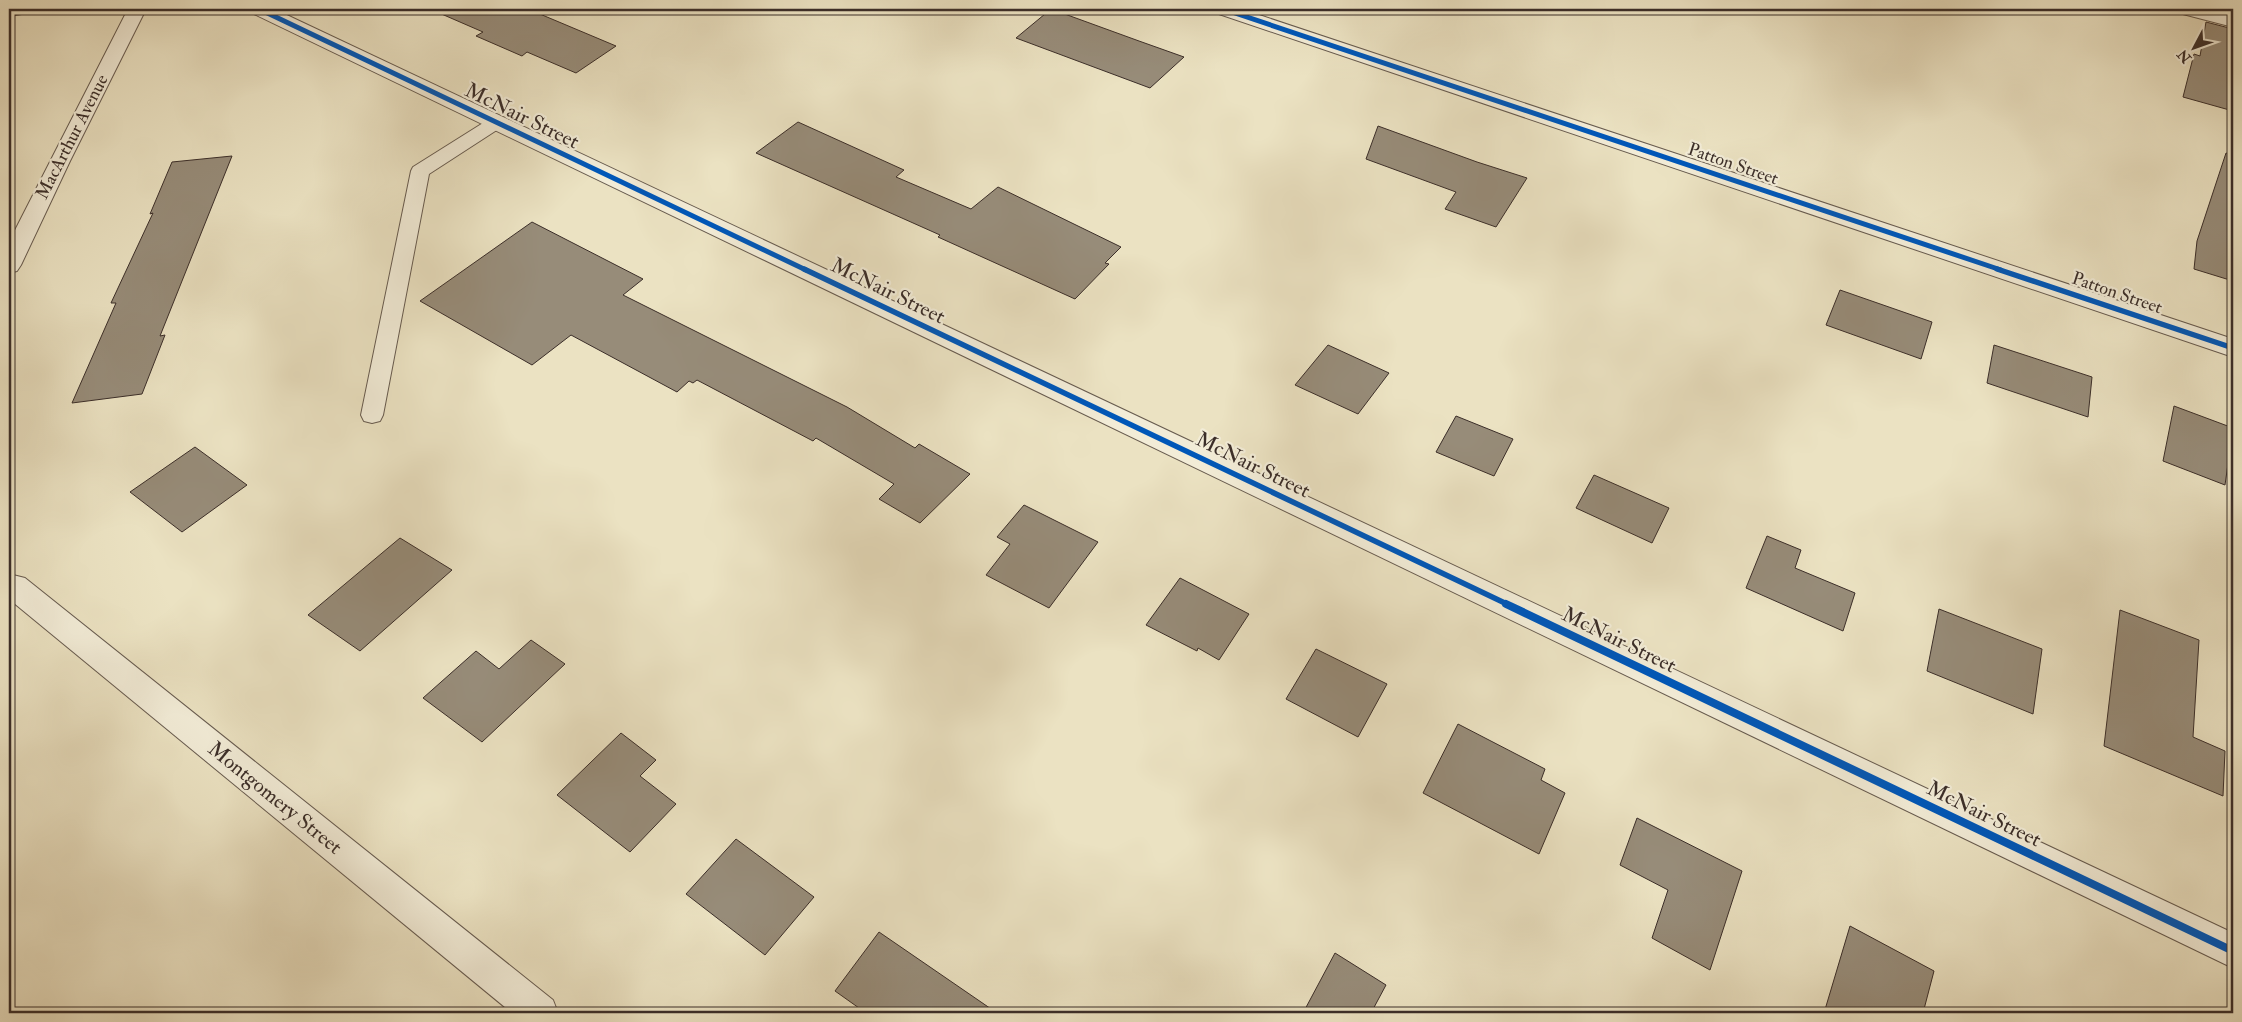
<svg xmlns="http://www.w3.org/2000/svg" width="2242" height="1022" font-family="'IM FELL Double Pica',serif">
<rect width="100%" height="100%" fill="#ebe2c2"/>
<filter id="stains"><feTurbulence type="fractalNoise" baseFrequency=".004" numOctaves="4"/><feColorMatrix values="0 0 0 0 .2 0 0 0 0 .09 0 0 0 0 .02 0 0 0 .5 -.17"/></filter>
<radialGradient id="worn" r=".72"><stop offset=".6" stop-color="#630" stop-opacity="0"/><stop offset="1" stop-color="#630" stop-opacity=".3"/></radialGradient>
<g fill="#978c79" stroke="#3b2e29">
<polygon points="430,9 528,9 616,46 576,73 527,52 522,56 476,36 483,32"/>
<polygon points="1051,9 1139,41 1184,57 1150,88 1016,38"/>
<polygon points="2206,22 2233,29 2233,111 2183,97 2194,54 2200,56"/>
<polygon points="798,122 904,170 896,177 971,209 998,187 1121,247 1105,263 1109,264 1075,299 938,237 940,235 756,153"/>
<polygon points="1378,126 1477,162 1527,178 1496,227 1445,209 1456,192 1366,159"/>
<polygon points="2226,153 2233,155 2233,281 2194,269 2197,241"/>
<polygon points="232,156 160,336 165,335 142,394 72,403 116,303 111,303 153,213 150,214 172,162"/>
<polygon points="532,222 643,279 623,295 847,407 915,448 919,444 970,474 920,523 879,499 894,484 816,438 813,441 697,380 693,383 689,381 677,392 571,335 532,365 420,301"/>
<polygon points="1840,290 1932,322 1921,359 1826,325"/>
<polygon points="1328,345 1389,373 1358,414 1295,385"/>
<polygon points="1994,345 2092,377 2088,417 1987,383"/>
<polygon points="2174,406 2233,428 2225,485 2163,461"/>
<polygon points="1456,416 1513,439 1494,476 1436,452"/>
<polygon points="195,447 247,485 182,532 130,492"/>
<polygon points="1594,475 1669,508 1652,543 1576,508"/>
<polygon points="1024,505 1098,542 1049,608 986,575 1010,544 997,537"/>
<polygon points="1767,536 1801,550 1795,568 1855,593 1843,631 1746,588"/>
<polygon points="400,538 452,570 360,651 308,615"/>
<polygon points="1180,578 1249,614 1219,660 1198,648 1197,651 1146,625"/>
<polygon points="1939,609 2042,649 2033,714 1927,671"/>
<polygon points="2120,610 2199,640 2193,737 2225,751 2223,796 2104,746"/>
<polygon points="531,640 565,664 482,742 423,698 476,651 499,669"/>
<polygon points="1316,649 1387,684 1358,737 1286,699"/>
<polygon points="1458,724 1545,769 1541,780 1565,793 1539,854 1423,793"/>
<polygon points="621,733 656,760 640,776 676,804 630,852 557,795"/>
<polygon points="1637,818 1742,871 1710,970 1652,938 1668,890 1620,865"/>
<polygon points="736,839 814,897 765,955 686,894"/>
<polygon points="1850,926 1934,971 1923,1013 1824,1013"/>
<polygon points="879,932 997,1013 866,1013 835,991"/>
<polygon points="1335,953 1386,985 1371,1013 1303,1013"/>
</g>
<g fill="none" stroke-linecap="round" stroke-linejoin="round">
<defs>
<polygon id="service" points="497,117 503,118 506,122 503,126 429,174 383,415 380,421 372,423 364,421 361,415 411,171 413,167 491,118"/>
<g id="minor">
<polygon points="9,9 30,9 28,13 9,16"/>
<polygon points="128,9 146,9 70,161 21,265 17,271 9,273 9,242"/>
<polygon points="250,9 274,9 2233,933 2233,968 252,13"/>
<polygon points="1214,9 1241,9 2233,339 2233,357 1216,13"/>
<polygon points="2177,9 2208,9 2233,15 2233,27 2179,13"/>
<polygon points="9,574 25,578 553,1000 558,1013 512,1013 9,599"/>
</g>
</defs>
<use href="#service" stroke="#675b4f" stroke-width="2"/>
<use href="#minor" stroke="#675b4f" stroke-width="2"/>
<use href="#service" fill="#f2ecd7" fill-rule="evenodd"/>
<use href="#minor" fill="#f2ecd7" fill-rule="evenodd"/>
<defs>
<g id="cycleway-far2">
<polyline points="259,9 806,270"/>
<polyline points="1223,9 2001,270"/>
</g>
<g id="cycleway-far1">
<polyline points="804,269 1509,605"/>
<polyline points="1997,269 2233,348"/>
</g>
<polyline id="cycleway" points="1506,604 2233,951"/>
</defs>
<use href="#cycleway-far2" stroke="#f2ecd7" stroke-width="8"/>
<use href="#cycleway-far1" stroke="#f2ecd7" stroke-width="9"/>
<use href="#cycleway" stroke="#f2ecd7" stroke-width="11"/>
<use href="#cycleway-far2" stroke="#0057b8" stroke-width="5"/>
<use href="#cycleway-far1" stroke="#0057b8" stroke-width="5.5"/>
<use href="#cycleway" stroke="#0057b8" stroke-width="8"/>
</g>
<g text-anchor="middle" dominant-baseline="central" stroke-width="4.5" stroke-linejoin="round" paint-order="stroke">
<g font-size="18" fill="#3b2e29" stroke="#f2ecd7">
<text transform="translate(72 137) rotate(-63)">MacArthur Avenue</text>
<text transform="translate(1733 164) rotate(19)">Patton Street</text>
<text transform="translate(2117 293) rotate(19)">Patton Street</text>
</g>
<g font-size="21" fill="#3b2e29" stroke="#f2ecd7">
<text transform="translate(522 116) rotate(26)">McNair Street</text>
<text transform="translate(888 291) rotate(26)">McNair Street</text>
<text transform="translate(1253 465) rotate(26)">McNair Street</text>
<text transform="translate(1619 640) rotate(26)">McNair Street</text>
<text transform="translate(275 798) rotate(39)">Montgomery Street</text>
<text transform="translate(1984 814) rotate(26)">McNair Street</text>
</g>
</g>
<rect width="2242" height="1022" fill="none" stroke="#ebe2c2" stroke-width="30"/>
<rect x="10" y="10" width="2222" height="1002" fill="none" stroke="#3b2e29" stroke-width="2.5"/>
<rect x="15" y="15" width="2212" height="992" fill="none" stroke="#3b2e29"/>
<g transform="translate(2194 48) rotate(229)" stroke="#f2ecd7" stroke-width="4" paint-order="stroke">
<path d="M0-4L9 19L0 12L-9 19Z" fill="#3b2e29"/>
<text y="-8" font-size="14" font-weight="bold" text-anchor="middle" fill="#3b2e29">N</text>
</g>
<rect width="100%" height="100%" filter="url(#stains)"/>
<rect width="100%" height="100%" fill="url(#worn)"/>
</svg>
